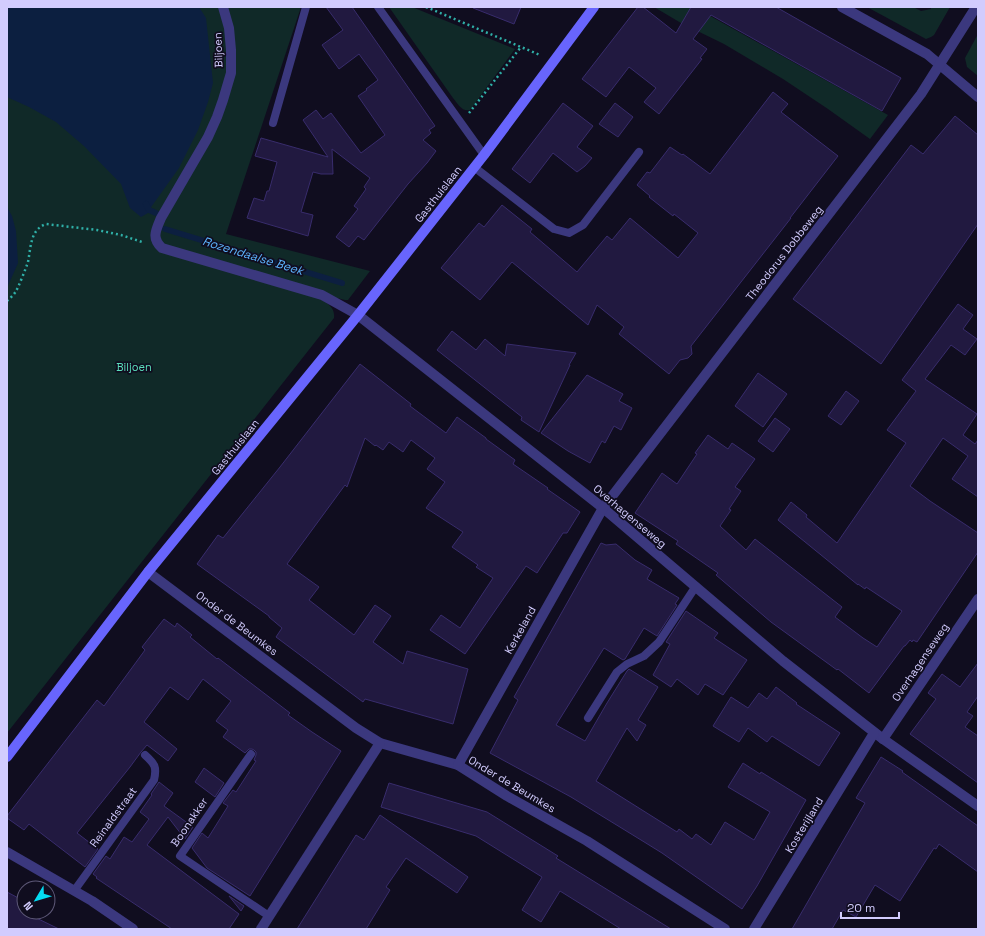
<svg xmlns="http://www.w3.org/2000/svg" width="985" height="936" font-family="'Space Grotesk',sans-serif">
<rect width="100%" height="100%" fill="#100d1f"/>
<g fill="#102928">
<path d="M7,7H301L226,234L370,271L348,300H345L337,298L322,299C329,305 335,308 334,318L7,733Z"/>
<path d="M389,7H412L515,49L470,110C462,112 458,104 453,98Z"/>
<polygon points="654,7 694,7 888,115 870,139 828,109 783,79 724,44 681,23"/>
<polygon points="867,7 913,7 921,11 931,9 931,7 950,7 934,35 931,37 926,39"/>
<polygon points="978,34 978,76 967,67 965,58"/>
</g>
<g fill="#0c1f40">
<polygon points="7,7 199,7 206,18 213,83 208,102 198,130 179,168 149,210 148,213 141,217 130,208 121,184 84,146 56,122 29,107 7,97"/>
<polygon points="7,207 12,216 16,231 18,263 7,288"/>
</g>
<g fill="none" stroke-linecap="round" stroke-linejoin="round">
<g stroke="#0c1f40" stroke-width="6">
<polyline points="146,204 149,210 156,213"/>
<polyline points="165,229 342,283"/>
</g>
</g>
<g fill="#211940" stroke="#382c6c">
<polygon points="326,7 352,7 435,126 429,130 431,133 423,140 436,151 427,163 408,184 364,240 358,236 349,247 336,237 358,209 354,206 366,189 364,187 370,178 332,149 333,174 321,174 313,172 301,212 313,215 308,236 247,218 254,198 264,201 267,191 269,191 277,162 255,156 261,138 328,157 303,120 316,110 323,119 331,113 361,153 385,135 358,96 367,90 366,89 378,80 359,54 339,69 322,45 343,30"/>
<polygon points="473,7 521,7 514,24 473,8"/>
<polygon points="638,7 643,7 676,33 691,7 776,7 901,78 882,111 711,15 693,39 707,49 700,58 702,59 659,114 644,102 656,88 629,67 606,97 582,79"/>
<polygon points="773,92 788,104 781,112 838,156 790,218 791,218 691,346 692,354 688,358 680,360 669,374 619,334 624,327 597,305 588,325 512,262 480,300 441,268 479,223 484,227 502,205 532,229 530,232 577,272 607,236 612,240 630,218 678,258 698,233 674,214 673,216 649,197 650,196 637,185 647,172 650,173 670,147 682,155 683,154 710,174"/>
<polygon points="563,103 593,126 577,147 592,158 585,166 577,172 553,153 530,183 512,169"/>
<polygon points="615,103 633,117 618,137 599,124"/>
<polygon points="955,116 978,135 978,224 881,364 793,299 911,145 923,154"/>
<polygon points="958,304 973,315 963,329 977,339 965,355 951,345 925,379 977,414 963,435 975,444 978,440 978,497 952,479 968,456 943,438 910,486 930,501 978,533 978,552 917,642 913,640 912,642 910,640 905,646 904,646 869,693 838,669 837,670 771,622 716,575 718,573 676,544 678,541 635,513 662,473 677,484 697,454 695,453 708,435 728,449 732,443 755,459 735,487 741,491 729,509 731,510 720,526 746,550 755,539 842,607 835,617 863,638 877,647 902,611 866,587 865,589 858,584 858,585 778,520 791,502 807,515 806,517 837,543 906,443 887,430 916,391 902,380"/>
<polygon points="452,331 476,350 485,339 505,356 507,344 576,353 569,365 570,365 539,432 521,420 522,417 437,350"/>
<polygon points="360,364 411,404 410,406 446,433 457,417 486,438 486,439 515,460 513,464 548,488 547,489 580,512 567,533 563,533 537,573 526,566 465,654 430,630 441,615 460,628 493,578 476,567 478,565 452,547 463,532 426,508 445,482 427,469 435,458 411,440 403,452 389,442 383,450 376,445 375,446 365,438 347,487 345,485 287,564 319,587 309,600 354,635 375,605 391,616 373,642 403,664 407,651 468,669 453,724 365,699 363,702 276,637 282,628 269,617 269,616 197,564 218,535 223,538 280,467"/>
<polygon points="758,373 787,394 763,427 735,406"/>
<polygon points="587,375 623,394 619,401 632,408 621,430 614,426 605,443 602,441 590,463 568,451 541,433"/>
<polygon points="846,391 859,401 841,425 828,416"/>
<polygon points="775,418 790,429 773,452 758,441"/>
<polygon points="601,543 606,545 616,544 635,560 652,570 647,579 679,598 675,604 677,605 657,636 644,628 625,659 623,660 604,648 556,725 585,741 607,703 627,671 629,669 658,687 638,720 646,725 637,741 627,728 596,781 677,832 679,829 692,839 696,834 711,845 725,822 754,840 770,812 728,787 743,763 760,774 761,772 806,800 757,886 742,909 662,853 641,840 571,797 490,753 518,700 514,697"/>
<polygon points="686,611 718,633 714,638 747,660 723,695 705,684 698,695 677,679 671,687 653,675 670,644 666,642"/>
<polygon points="164,619 175,627 177,623 192,635 190,637 217,659 218,658 290,713 288,715 312,732 341,751 250,896 207,868 192,848 202,833 208,838 228,806 223,803 233,790 236,792 256,761 254,760 256,755 256,752 254,750 252,749 249,749 245,753 223,737 228,730 216,721 231,701 203,679 188,700 170,687 144,722 177,749 168,761 147,745 141,752 130,767 77,833 98,849 85,867 29,824 24,830 7,818 7,816 97,700 104,706 145,650 142,647"/>
<polygon points="978,663 978,696 967,712 973,716 965,727 978,736 978,783 910,734 936,699 928,693 942,674 960,687"/>
<polygon points="776,687 797,703 796,704 840,733 819,766 772,736 767,742 748,728 739,742 713,726 731,697 748,708 759,693 767,699"/>
<polygon points="881,757 903,771 902,772 978,826 978,872 939,844 936,849 934,848 900,901 875,885 856,917 843,910 832,929 792,929 865,803 856,798"/>
<polygon points="204,768 224,783 215,797 195,782"/>
<polygon points="159,782 173,793 164,806 193,827 185,839 168,817 147,845 239,914 229,929 172,929 96,878 97,877 93,874 106,856 110,859 124,837 132,842 149,819 140,812 152,795 151,794"/>
<polygon points="389,783 487,812 558,856 556,858 671,929 621,929 560,891 541,922 522,910 542,877 476,836 381,807"/>
<polygon points="380,815 468,877 457,893 406,858 386,887 390,890 366,929 297,929 356,835 364,840"/>
<polygon points="7,892 24,901 24,912 59,929 7,929"/>
<polygon points="229,896 244,906 241,911"/>
</g>
<g fill="none" stroke-linecap="round" stroke-linejoin="round">
<g stroke="#2fafa7" stroke-width="2.5" stroke-dasharray="2 3" stroke-linecap="butt">
<polyline points="426,7 540,55"/>
<polyline points="469,113 521,47"/>
<path d="M7,301C10,298 14,295 16,291C19,286 26,268 28,262C31,247 30,230 46,224L97,230L121,235L142,242"/>
</g>
<g stroke="#3b387e" stroke-width="8">
<polyline points="378,7 484,155"/>
<polyline points="273,123 306,7"/>
<polyline points="474,167 554,229 569,233 583,225 639,152"/>
<polyline points="588,718 617,672 627,664 644,656 659,642 696,586"/>
<polyline points="251,754 180,856 269,916"/>
<path d="M74,891L154,780C157,767 155,764 145,755"/>
</g>
<g stroke="#3b387e" stroke-width="10">
<path d="M223,7L229,28L231,50V73L223,100L217,117L208,137L161,218C156,230 151,238 162,248L322,295L358,315L603,508L783,661L883,739L978,806"/>
<polyline points="842,7 927,54 978,97"/>
<polyline points="148,572 356,728 380,743 458,765 507,796 587,841 725,929"/>
<polyline points="883,739 978,599"/>
<polyline points="458,765 603,508 921,94 976,7"/>
<polyline points="7,852 92,901 133,929"/>
<polyline points="261,929 380,743"/>
<polyline points="754,929 874,733"/>
</g>
<polyline stroke="#6865fd" stroke-width="10" points="7,757 148,572 358,315 484,155 594,7"/>
</g>
<g text-anchor="middle" dominant-baseline="central" stroke-width="3.5" stroke-linejoin="round" paint-order="stroke">
<g font-size="11" fill="#d2ccfe" stroke="#100d1f">
<text transform="translate(218 50) rotate(-92)">Biljoen</text>
<text transform="translate(438 194) rotate(-52)">Gasthuislaan</text>
<text transform="translate(784 253) rotate(-52)">Theodorus Dobbeweg</text>
<text transform="translate(235 447) rotate(-51)">Gasthuislaan</text>
<text transform="translate(630 516) rotate(40)">Overhagenseweg</text>
<text transform="translate(237 623) rotate(37)">Onder de Beumkes</text>
<text transform="translate(520 630) rotate(-61)">Kerkeland</text>
<text transform="translate(920 662) rotate(-56)">Overhagenseweg</text>
<text transform="translate(512 784) rotate(31)">Onder de Beumkes</text>
<text transform="translate(113 817) rotate(-54)">Reinaldstraat</text>
<text transform="translate(189 822) rotate(-56)">Boonakker</text>
<text transform="translate(804 825) rotate(-59)">Kosterijland</text>
</g>
<g font-size="11" fill="#5addbb" stroke="#100d1f">
<text x="134" y="367">Biljoen</text>
</g>
<g font-size="12" font-style="italic" fill="#5cb3fc" stroke="#100d1f">
<text transform="translate(253 256) rotate(17)">Rozendaalse Beek</text>
</g>
</g>
<rect width="985" height="936" fill="none" stroke="#d2ccfe" stroke-width="16"/>
<g transform="translate(36 900) rotate(232)"><circle r="19" fill="#100d1f" stroke="#5e5978"/>
<path d="M0-3L7 15L0 10L-7 15Z" fill="#04dcf3"/>
<text y="-6" font-size="11" font-weight="bold" text-anchor="middle" fill="#d2ccfe">N</text>
</g>
<path d="M841 912v6h58v-6" fill="none" stroke="#d2ccfe" stroke-width="2"/>
<text x="847" y="912" font-size="12" fill="#d2ccfe" stroke="#100d1f" stroke-width="3" paint-order="stroke">20 m</text>
</svg>
